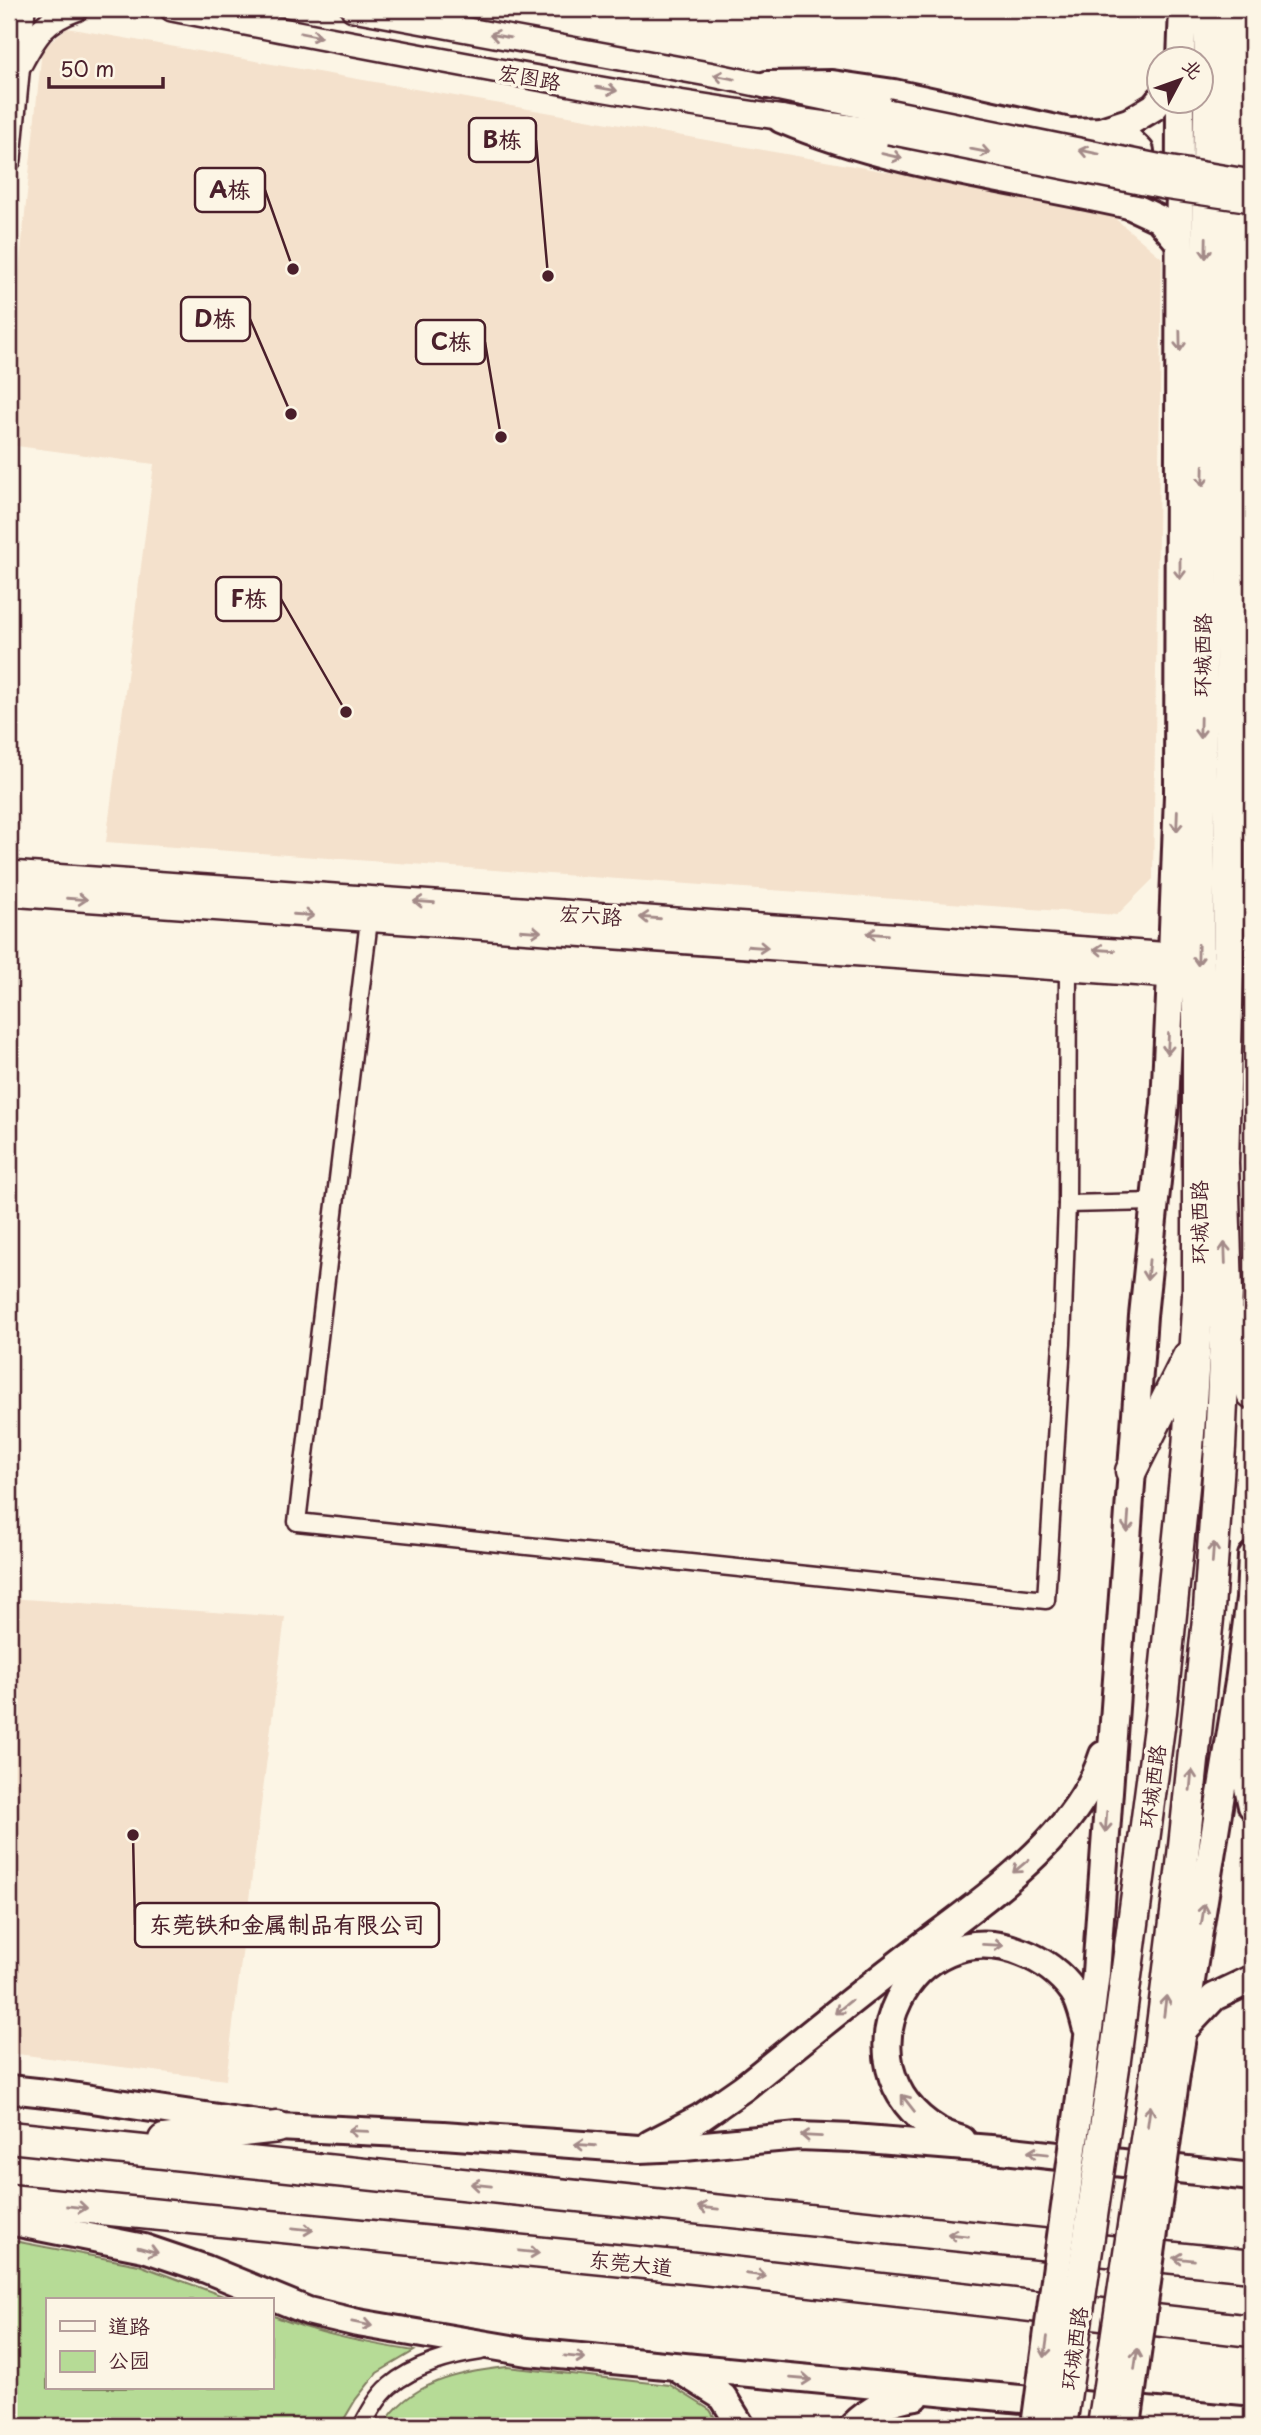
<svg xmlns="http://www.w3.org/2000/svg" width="1261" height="2435" font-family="'Playpen Sans','LXGW WenKai TC',sans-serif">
<rect width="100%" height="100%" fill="#fcf5e5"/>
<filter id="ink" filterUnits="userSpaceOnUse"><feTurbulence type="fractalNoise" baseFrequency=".0143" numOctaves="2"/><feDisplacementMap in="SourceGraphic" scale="14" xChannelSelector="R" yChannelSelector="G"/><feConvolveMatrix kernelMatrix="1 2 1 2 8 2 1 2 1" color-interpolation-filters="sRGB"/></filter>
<g filter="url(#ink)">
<g fill="#f4e1cc">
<polygon points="67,28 1105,210 1162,258 1153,879 1117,915 106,842 154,464 9,445 9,367 42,49"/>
<polygon points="9,1598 285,1617 226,2080 9,2053"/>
</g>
<g fill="#b6db96" stroke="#807d60" stroke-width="2">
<path d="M9,2240L139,2265L234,2300H47V2388H271V2315C318,2334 365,2343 414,2351L377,2373L356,2399L340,2426H9Z"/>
<path d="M507,2367L670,2385L710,2410L720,2426H383C409,2382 459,2372 507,2367Z"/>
</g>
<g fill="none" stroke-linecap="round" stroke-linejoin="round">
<defs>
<g id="street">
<polyline points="369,920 297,1522 1046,1600 1062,1343 1067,1204 1068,968"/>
<polyline points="1067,1204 1155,1202"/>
<path d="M362,2426C369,2413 378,2396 390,2386C413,2366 452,2355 481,2351"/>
</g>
<g id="secondary">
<path d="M172,9C410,54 648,103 889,132"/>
<polyline points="353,9 708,74 887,111"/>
<path d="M21,62C36,34 45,20 76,9"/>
<polyline points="9,159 23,9"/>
<polyline points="9,873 1172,955"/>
<polyline points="9,894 1171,976"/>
</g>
<g id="primary">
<polyline points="1181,60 1183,9"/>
<polyline points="767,85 832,84 894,93 1070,132 1101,131 1129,122 1154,107 1160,100"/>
<path d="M781,119C891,166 1013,179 1129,205L1159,219L1179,242"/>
<polyline points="1101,131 1124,135 1140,151 1141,171 1133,185"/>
<polyline points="1237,1736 1252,1806"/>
<polyline points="1184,2029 1214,1997 1252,1979"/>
<polyline points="1085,2061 1096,1973 1143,1316 1165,1104 1172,955 1178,795 1180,102"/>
<polyline points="1176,2074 1239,1682 1250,1599 1252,1556"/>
<polyline points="9,2089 65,2095 278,2127 443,2135 639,2149 684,2147 798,2136 853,2138 1003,2150 1252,2177"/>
<path d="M962,2140C954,2137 944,2135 937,2130C831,2065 912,1907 1023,1953C1042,1960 1061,1974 1073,1991C1080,2000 1083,2015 1086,2026"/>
<path d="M650,2144L700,2118L743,2088C794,2047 845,2005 897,1965C968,1909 1075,1844 1103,1755"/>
<polyline points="9,2221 144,2248 206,2269 308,2311 358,2323 528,2352 1252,2421"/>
<polyline points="680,2370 723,2397 741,2426"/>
<path d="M853,2426C870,2409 891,2399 916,2396"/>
</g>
<g id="highway">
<polyline points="1234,1322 1252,1393"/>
<polyline points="1131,1471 1188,1357"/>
<polyline points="1114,2067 1161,1712 1188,1448 1198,1295 1198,968 1210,9"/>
<polyline points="1156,2073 1182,1865 1209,1609 1220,1447 1227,1292 1223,1163 1228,970 1238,9"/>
<polyline points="9,2137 1252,2266"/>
<polyline points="164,2140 278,2127"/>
<polyline points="9,2200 695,2268 1252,2331"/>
</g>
</defs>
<use href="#street" stroke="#4a1f2b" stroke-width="21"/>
<use href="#secondary" stroke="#4a1f2b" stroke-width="28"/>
<use href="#primary" stroke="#4a1f2b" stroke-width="32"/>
<use href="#highway" stroke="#4a1f2b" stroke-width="35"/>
<use href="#street" stroke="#fcf5e5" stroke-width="16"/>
<use href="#secondary" stroke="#fcf5e5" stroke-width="23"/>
<use href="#primary" stroke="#fcf5e5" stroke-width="26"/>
<use href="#highway" stroke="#fcf5e5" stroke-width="30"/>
<defs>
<g id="secondary-bridge">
<polyline points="887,111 1167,168 1252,182"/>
<polyline points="889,132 1164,187 1252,200"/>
</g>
<g id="primary-bridge">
<polyline points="1035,2426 1085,2061"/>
<polyline points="1127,2426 1176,2074"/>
</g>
<g id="highway-bridge">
<polyline points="1061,2426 1114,2067"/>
<polyline points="1103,2426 1156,2073"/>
</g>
</defs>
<use href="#secondary-bridge" stroke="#4a1f2b" stroke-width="28" stroke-linecap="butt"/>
<use href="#primary-bridge" stroke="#4a1f2b" stroke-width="32" stroke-linecap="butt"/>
<use href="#highway-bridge" stroke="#4a1f2b" stroke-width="35" stroke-linecap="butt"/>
<use href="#secondary-bridge" stroke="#fcf5e5" stroke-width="23"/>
<use href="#primary-bridge" stroke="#fcf5e5" stroke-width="26"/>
<use href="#highway-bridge" stroke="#fcf5e5" stroke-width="30"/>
</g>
<defs><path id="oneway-shaft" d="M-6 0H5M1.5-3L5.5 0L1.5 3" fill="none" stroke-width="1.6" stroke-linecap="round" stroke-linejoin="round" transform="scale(1.75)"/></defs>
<g stroke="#a38a88">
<use href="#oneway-shaft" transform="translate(311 35) rotate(11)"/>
<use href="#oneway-shaft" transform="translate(500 36) rotate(-170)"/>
<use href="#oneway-shaft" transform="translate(724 77) rotate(-169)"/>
<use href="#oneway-shaft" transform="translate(607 89) rotate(10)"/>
<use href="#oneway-shaft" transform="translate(980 151) rotate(11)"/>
<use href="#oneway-shaft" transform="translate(1089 152) rotate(-168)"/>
<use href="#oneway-shaft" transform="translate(892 156) rotate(13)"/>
<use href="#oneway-shaft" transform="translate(1206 248) rotate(91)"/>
<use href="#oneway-shaft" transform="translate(1180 341) rotate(89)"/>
<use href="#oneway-shaft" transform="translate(1203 476) rotate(91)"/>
<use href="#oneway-shaft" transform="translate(1180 569) rotate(90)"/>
<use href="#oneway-shaft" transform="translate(1200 728) rotate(91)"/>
<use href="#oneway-shaft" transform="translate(1177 821) rotate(92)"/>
<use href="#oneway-shaft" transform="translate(77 899) rotate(4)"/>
<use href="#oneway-shaft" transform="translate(424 902) rotate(-176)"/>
<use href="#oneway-shaft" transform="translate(304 915) rotate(4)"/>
<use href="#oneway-shaft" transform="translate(650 918) rotate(-176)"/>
<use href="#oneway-shaft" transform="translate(531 931) rotate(4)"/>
<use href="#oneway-shaft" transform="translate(877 934) rotate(-176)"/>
<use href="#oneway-shaft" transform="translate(758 947) rotate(4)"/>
<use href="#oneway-shaft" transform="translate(1104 950) rotate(-176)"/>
<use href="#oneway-shaft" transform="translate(1198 955) rotate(91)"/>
<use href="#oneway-shaft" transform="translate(1168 1044) rotate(93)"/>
<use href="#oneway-shaft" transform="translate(1225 1253) rotate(-92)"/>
<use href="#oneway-shaft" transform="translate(1148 1270) rotate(96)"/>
<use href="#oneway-shaft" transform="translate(1128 1522) rotate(94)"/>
<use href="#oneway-shaft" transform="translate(1213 1553) rotate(-86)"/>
<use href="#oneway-shaft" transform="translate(1191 1780) rotate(-85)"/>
<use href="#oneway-shaft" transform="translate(1106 1822) rotate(94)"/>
<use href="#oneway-shaft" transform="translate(1021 1866) rotate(140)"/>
<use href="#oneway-shaft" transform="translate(1203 1914) rotate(-81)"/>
<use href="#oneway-shaft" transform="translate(993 1945) rotate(3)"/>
<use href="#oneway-shaft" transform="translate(1165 2006) rotate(-83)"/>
<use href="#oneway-shaft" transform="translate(843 2007) rotate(141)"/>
<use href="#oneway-shaft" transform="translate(908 2103) rotate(-128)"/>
<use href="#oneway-shaft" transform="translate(1149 2116) rotate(-82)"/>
<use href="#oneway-shaft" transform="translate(358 2131) rotate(-178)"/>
<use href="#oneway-shaft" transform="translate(811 2136) rotate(-177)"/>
<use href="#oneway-shaft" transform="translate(585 2145) rotate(-176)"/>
<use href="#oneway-shaft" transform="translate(1038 2153) rotate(-174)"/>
<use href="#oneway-shaft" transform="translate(481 2185) rotate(-174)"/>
<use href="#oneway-shaft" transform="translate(77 2207) rotate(6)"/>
<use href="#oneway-shaft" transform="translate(708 2208) rotate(-174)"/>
<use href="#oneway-shaft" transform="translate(303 2229) rotate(6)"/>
<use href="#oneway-shaft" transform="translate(958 2235) rotate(-174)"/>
<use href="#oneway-shaft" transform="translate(148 2250) rotate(16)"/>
<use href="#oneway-shaft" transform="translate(529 2252) rotate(6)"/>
<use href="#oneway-shaft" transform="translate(1184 2259) rotate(-174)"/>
<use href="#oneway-shaft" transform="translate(756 2275) rotate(7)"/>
<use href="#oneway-shaft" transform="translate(362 2324) rotate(11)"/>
<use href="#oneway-shaft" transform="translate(1046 2347) rotate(98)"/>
<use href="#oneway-shaft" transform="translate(575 2357) rotate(6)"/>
<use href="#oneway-shaft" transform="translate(1136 2359) rotate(-82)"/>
<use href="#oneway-shaft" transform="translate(801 2379) rotate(5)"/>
</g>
</g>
<g text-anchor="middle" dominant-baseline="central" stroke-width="7" stroke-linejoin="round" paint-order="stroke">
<g font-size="21" fill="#4a1f2b" stroke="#fcf5e5">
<text transform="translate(530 76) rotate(10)">宏图路</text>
<text transform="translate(1201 655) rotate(-89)">环城西路</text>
<text transform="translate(591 914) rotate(4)">宏六路</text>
<text transform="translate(1198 1222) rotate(-90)">环城西路</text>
<text transform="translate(1151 1786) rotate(-82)">环城西路</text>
<text transform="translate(631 2262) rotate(6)">东莞大道</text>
<text transform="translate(1073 2348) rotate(-82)">环城西路</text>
</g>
</g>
<path fill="none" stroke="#4a1f2b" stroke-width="2.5" d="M548 276L536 140M293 269L265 190M291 414L250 319M501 437L485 342M346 712L281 599M133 1835L135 1925"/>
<g fill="#4a1f2b" stroke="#fcf5e5" stroke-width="2.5">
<circle cx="548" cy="276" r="7"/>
<circle cx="293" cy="269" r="7"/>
<circle cx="291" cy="414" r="7"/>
<circle cx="501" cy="437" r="7"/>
<circle cx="346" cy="712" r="7"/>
<circle cx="133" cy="1835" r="7"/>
</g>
<g fill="#fcf5e5" stroke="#4a1f2b" stroke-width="2.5">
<rect x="469" y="118" width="67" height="44" rx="7"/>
<rect x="195" y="168" width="70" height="44" rx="7"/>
<rect x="181" y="297" width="69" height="44" rx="7"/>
<rect x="416" y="320" width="69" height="44" rx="7"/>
<rect x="216" y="577" width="65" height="44" rx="7"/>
<rect x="135" y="1903" width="304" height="44" rx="7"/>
</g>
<g font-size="23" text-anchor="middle" font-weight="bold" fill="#4a1f2b">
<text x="502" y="148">B栋</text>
<text x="230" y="198">A栋</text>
<text x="215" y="327">D栋</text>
<text x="451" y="350">C栋</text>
<text x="249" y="607">F栋</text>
<text x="287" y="1933">东莞铁和金属制品有限公司</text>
</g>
<rect width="1261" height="2435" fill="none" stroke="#fcf5e5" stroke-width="35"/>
<rect x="18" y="18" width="1226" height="2400" fill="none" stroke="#4a1f2b" stroke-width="2.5" filter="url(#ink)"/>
<rect x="46" y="2298" width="228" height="91" fill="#fcf5e5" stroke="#b59f9b" stroke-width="2"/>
<rect x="60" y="2321" width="35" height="10" fill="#fcf5e5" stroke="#b59f9b" stroke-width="2"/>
<text x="108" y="2334" font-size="21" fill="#4a1f2b">道路</text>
<rect x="60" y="2351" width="35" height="21" fill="#b6db96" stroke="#b59f9b" stroke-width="2"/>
<text x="108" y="2368" font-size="21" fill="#4a1f2b">公园</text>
<g transform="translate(1180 80) rotate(49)"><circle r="33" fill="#fcf5e5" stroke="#b59f9b" stroke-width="2"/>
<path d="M0-5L12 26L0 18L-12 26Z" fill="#4a1f2b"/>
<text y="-10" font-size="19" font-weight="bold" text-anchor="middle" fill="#4a1f2b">北</text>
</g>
<path d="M49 77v10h114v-10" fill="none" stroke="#4a1f2b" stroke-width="3.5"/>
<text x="60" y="77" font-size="21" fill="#4a1f2b" stroke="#fcf5e5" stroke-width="5" paint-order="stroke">50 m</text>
</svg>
